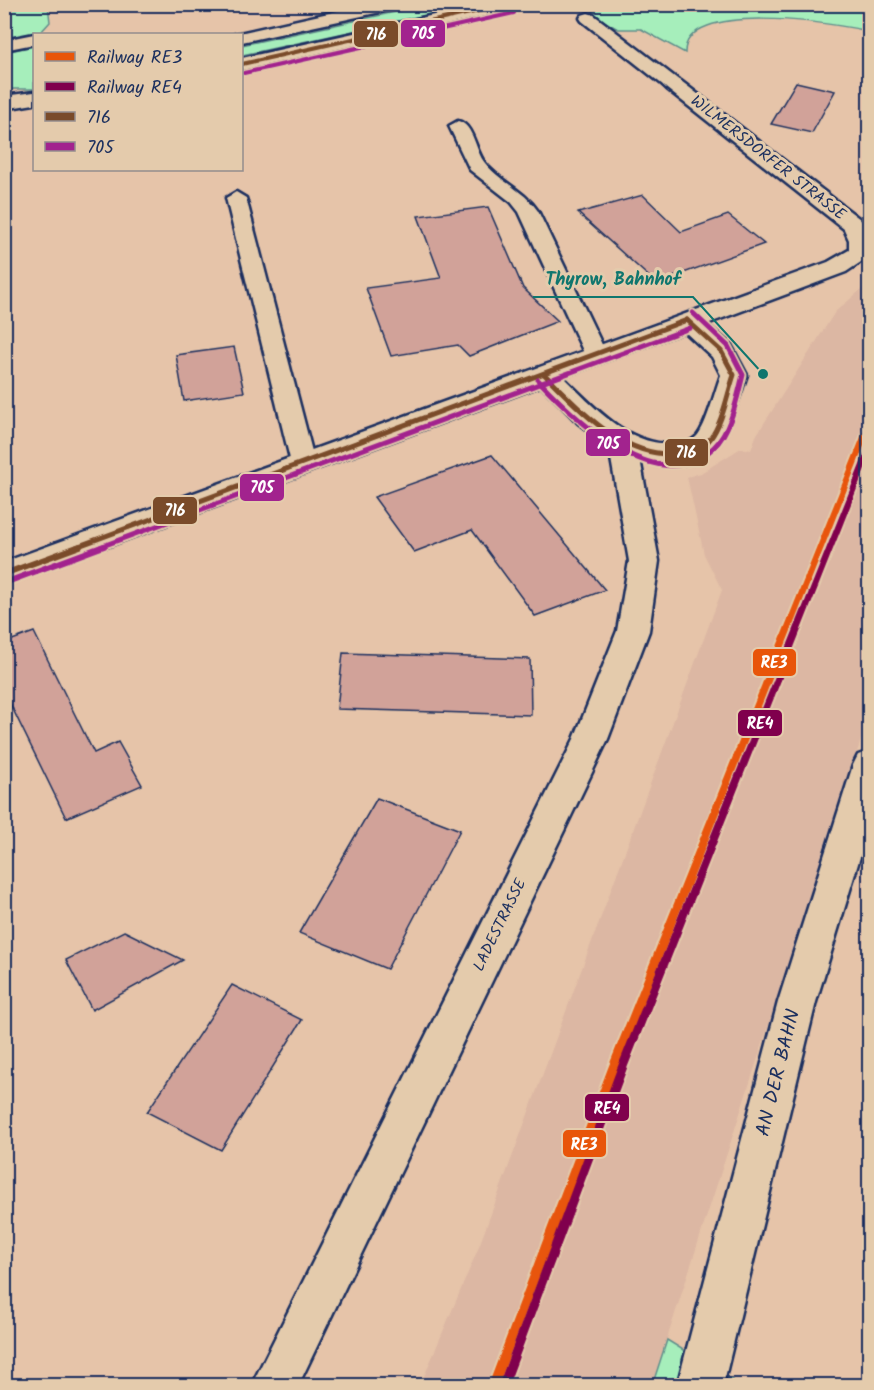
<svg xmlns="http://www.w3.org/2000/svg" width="874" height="1390" font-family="Kalam,sans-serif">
<rect width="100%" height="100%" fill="#e6c4a9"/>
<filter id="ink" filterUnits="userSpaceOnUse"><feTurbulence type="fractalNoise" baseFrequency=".0167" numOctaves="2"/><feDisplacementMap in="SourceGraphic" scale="12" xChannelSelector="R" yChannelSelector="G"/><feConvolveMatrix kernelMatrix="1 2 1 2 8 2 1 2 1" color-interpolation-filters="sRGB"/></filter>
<g filter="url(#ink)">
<polygon fill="#dcb7a3" points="869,283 869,715 652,1385 420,1386 478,1249 722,590 704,554 687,477 701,473 741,448 751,450 756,436 835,312"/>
<g fill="#a6eebb" stroke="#608e8c" stroke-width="1.5">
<path d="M597,4L869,5V31C829,23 684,0 685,53L641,29H618L591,14Z"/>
<polygon points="4,5 48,5 50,22 40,33 5,38"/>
<polygon points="428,5 473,5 242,55 242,45"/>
<polygon points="34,46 34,89 5,89 5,52"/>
<polygon points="667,1340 740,1385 652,1386"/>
</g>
<g fill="#d1a299" stroke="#1b2f5e" stroke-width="1.5">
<polygon points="796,82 835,91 812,133 771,124"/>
<polygon points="643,195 681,232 728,215 764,244 656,283 578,213"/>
<polygon points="488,207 523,288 558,321 469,356 458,345 391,356 366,288 441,278 418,216"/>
<polygon points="234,347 244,392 184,401 176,355"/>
<polygon points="492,455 605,590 535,616 472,530 414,552 374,497"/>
<polygon points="34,632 94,753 118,742 142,785 66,818 4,691 4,643"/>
<polygon points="343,653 530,659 531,715 337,709"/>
<polygon points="377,798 460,830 387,969 299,933"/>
<polygon points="124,931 183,960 92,1010 66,960"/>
<polygon points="232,985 302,1020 221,1150 147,1112"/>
</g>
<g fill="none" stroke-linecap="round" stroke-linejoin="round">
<defs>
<g id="service">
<polygon points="369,4 402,4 394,9 242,42 242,34 235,34"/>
<polygon points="588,13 594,15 680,81 683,85 680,89 668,89 582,21 580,18 582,15"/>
<polygon points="34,34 34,44 4,50 4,40"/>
<path d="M458,121C474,125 475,151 485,163C500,182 523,189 538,211L607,355L604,360H588L585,355L519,212L511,202L470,170L449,126Z"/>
<polygon points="236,192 246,198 315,463 311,469 303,471 295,469 291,463 226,198"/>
</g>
<g id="minor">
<path d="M674,79L681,81L860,219L870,232V256L846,272L707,324L731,345L747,375C726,436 719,479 640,459L659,561L649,631L608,739L298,1386H251L574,739L617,631L629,561L609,447L578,423L541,386L4,585V562L828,262L849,250V240L844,229L667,89L663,85L667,81ZM685,332L712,357L721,375C715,390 707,425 697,436C690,443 681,445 671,444C626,444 594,407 563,377Z"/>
<polygon points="870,751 870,824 816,1002 723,1386 677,1386 778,1002 853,765 858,755"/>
</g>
<g id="secondary">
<polygon points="483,4 521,4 512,10 242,70 242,58"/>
<polygon points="34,92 34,104 4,109 4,96"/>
</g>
</defs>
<use href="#service" stroke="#1b2f5e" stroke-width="5"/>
<use href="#minor" stroke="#1b2f5e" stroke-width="5"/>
<use href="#secondary" stroke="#1b2f5e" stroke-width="5"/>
<use href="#service" fill="#e4cbac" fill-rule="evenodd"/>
<use href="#minor" fill="#e4cbac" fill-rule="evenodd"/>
<use href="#secondary" fill="#e4cbac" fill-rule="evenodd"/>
<defs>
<polyline id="bus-1-far2" points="242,64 510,4"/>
<g id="bus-1-far1">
<path d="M544,374C580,409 625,462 682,453C692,452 703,448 710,439C723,422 727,395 734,375L721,351L687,320"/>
<polyline points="76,547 687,320"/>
</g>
<polyline id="bus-1" points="4,574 80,546"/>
<polyline id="bus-2-far2" points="244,73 514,13"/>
<g id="bus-2-far1">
<path d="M538,380C575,419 658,502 714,447C731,431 737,398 743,375L728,346L693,313"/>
<polyline points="100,547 690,328"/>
</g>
<polyline id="bus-2" points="7,582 104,546"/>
</defs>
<use href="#bus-1-far2" stroke="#e4cbac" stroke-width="7"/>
<use href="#bus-1-far1" stroke="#e4cbac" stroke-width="9"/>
<use href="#bus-1" stroke="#e4cbac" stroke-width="10"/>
<use href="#bus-2-far2" stroke="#e4cbac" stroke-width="7"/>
<use href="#bus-2-far1" stroke="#e4cbac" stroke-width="9"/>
<use href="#bus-2" stroke="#e4cbac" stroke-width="10"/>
<use href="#bus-1-far2" stroke="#7a4b2a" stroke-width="4"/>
<use href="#bus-1-far1" stroke="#7a4b2a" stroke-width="5"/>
<use href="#bus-1" stroke="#7a4b2a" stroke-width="6"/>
<use href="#bus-2-far2" stroke="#a2238e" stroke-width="4"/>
<use href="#bus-2-far1" stroke="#a2238e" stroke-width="5"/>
<use href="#bus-2" stroke="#a2238e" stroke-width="6"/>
<defs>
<polygon id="rail-1" points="870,420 870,431 618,1068 498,1386 488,1386 608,1068 867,422"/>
<polygon id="rail-2" points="868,445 870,445 870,456 626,1071 508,1386 498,1386 616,1071"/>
</defs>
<use href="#rail-1" stroke="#e4cbac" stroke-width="4"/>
<use href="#rail-2" stroke="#e4cbac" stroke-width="4"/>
<use href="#rail-1" fill="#e85509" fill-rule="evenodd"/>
<use href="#rail-2" fill="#80004d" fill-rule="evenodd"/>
</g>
</g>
<g text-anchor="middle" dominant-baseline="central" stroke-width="6" stroke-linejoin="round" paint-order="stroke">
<g font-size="16" fill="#1b2f5e" stroke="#e4cbac">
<text transform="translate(768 158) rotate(38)">WILMERSDORFER STRASSE</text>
<text transform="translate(500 925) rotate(-64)">LADESTRASSE</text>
</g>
<g font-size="20" fill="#1b2f5e" stroke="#e4cbac">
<text transform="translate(779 1073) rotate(-76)">AN DER BAHN</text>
</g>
</g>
<path fill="none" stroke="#0f766e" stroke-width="2" d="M763 374L693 297H533"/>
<circle fill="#0f766e" stroke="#e4cbac" stroke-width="2" cx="763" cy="374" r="6"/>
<g font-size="18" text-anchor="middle" font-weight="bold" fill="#0f766e" stroke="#e4cbac" stroke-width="6" stroke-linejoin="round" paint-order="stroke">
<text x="613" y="285">Thyrow, Bahnhof</text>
</g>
<g stroke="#e4cbac" stroke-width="2">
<rect x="400" y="19" width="46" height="29" rx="6" fill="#a2238e"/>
<rect x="353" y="20" width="46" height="28" rx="6" fill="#7a4b2a"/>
<rect x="585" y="428" width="46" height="29" rx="6" fill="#a2238e"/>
<rect x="664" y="438" width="45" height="29" rx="6" fill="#7a4b2a"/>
<rect x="239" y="473" width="46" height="29" rx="6" fill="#a2238e"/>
<rect x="152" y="496" width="46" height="29" rx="6" fill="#7a4b2a"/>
<rect x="752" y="648" width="45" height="29" rx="6" fill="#e85509"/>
<rect x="737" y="709" width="46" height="28" rx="6" fill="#80004d"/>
<rect x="584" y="1093" width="46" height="29" rx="6" fill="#80004d"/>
<rect x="562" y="1129" width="45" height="29" rx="6" fill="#e85509"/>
</g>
<g font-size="16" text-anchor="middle" font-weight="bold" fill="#fff">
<text x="423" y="39">705</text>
<text x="376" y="40">716</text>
<text x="608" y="449">705</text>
<text x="686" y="458">716</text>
<text x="262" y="493">705</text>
<text x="175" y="516">716</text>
<text x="774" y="668">RE3</text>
<text x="760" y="729">RE4</text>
<text x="607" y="1114">RE4</text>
<text x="584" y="1150">RE3</text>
</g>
<rect width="874" height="1390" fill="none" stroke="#e4cbac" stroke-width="24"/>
<rect x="12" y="12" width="850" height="1366" fill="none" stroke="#1b2f5e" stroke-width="2" filter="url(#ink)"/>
<rect x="33" y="33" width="210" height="138" fill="#e4cbac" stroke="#948d8d" stroke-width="1.5"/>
<rect x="45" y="52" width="30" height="9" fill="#e85509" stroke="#948d8d" stroke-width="1.5"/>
<text x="87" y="63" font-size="18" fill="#1b2f5e">Railway RE3</text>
<rect x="45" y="82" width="30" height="9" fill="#80004d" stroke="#948d8d" stroke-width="1.5"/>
<text x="87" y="93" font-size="18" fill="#1b2f5e">Railway RE4</text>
<rect x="45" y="112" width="30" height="9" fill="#7a4b2a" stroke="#948d8d" stroke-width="1.5"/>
<text x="87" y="123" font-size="18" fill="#1b2f5e">716</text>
<rect x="45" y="142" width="30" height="9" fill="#a2238e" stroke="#948d8d" stroke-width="1.5"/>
<text x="87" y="153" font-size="18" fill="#1b2f5e">705</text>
</svg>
